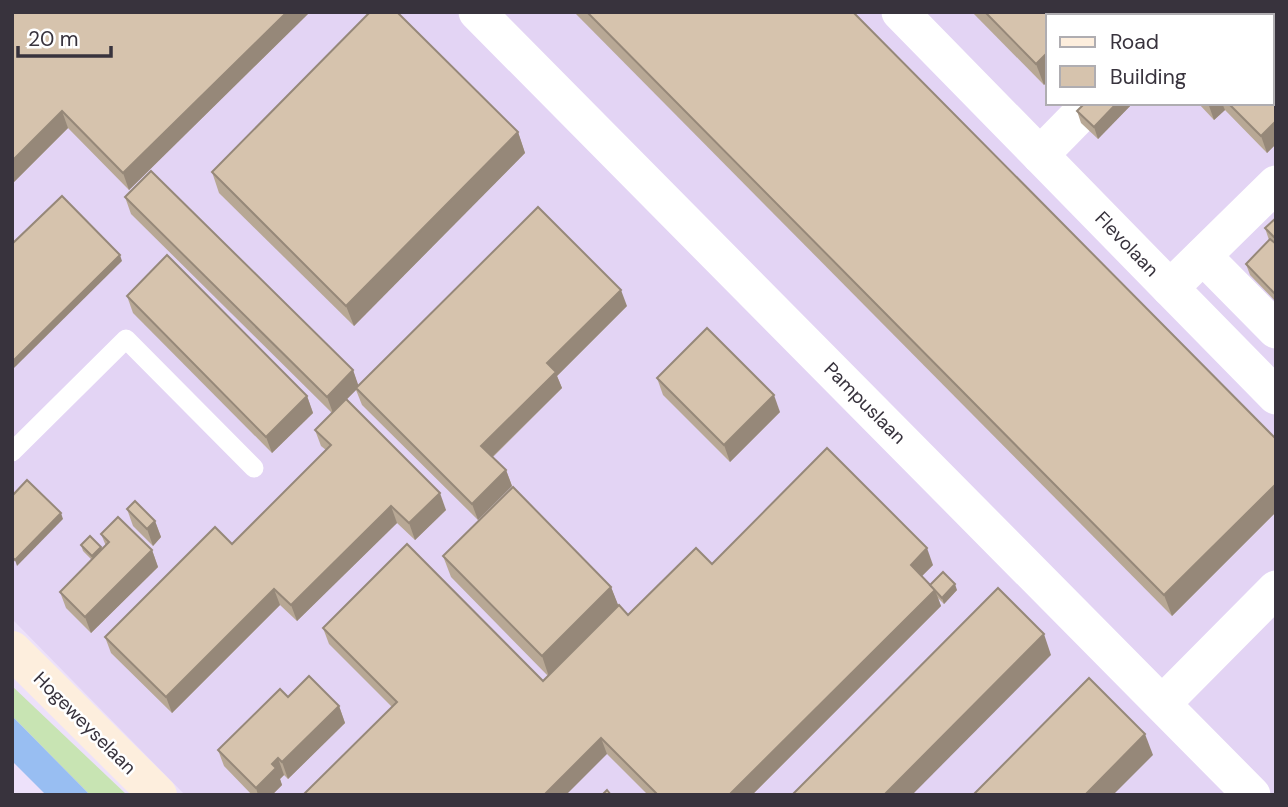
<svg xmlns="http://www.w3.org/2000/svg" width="1288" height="807" font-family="'DM Sans',sans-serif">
<rect width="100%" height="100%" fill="#ede1fa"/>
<path fill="#e3d4f4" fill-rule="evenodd" d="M12,12H1276V795H185L12,619ZM1048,16H1272V103H1048Z"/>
<polygon fill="#c8e4b3" points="12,686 127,795 90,795 12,716"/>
<polygon fill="#98bef2" points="12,716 90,795 46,795 12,761"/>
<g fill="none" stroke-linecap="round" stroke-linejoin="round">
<polyline stroke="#fff" stroke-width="19" points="12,452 126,339 254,468"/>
<g stroke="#fff" stroke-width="37">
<polyline points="477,12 1252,795"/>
<polyline points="900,12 1170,288 1276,184"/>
<polyline points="1180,16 1183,12"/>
<polyline points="1040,155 1091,103"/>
<polyline points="1203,256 1276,330"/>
<polyline points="1170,288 1276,396"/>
<polyline points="1163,703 1276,589"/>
</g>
<polyline stroke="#fdeedd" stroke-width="38" points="12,650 158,795"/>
</g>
<g fill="#b8a895">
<polygon points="12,12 310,12 129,190 68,128 12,184"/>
<polygon points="574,12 853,12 1276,512 1172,616"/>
<polygon points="972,12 1116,12 1044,85"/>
<polygon points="1276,12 1276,144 1267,153 1225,110 1214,120 1198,103 1272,103"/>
<polygon points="1133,103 1098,139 1081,123 1077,111"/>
<polygon points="518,132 525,153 354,326 219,193 212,172"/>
<polygon points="125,197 353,370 358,386 627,306 557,376 562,388 493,457 506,470 512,486 478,520 362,405 356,390 347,399 446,510 415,540 397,523 297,621 280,605 172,713 111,653 105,637 232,544 326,450 321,446 315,430 332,413 131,214"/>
<polygon points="1276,218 1276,302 1250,275 1246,264 1269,240 1265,228"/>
<polygon points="127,296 307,396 313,413 272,453 133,313"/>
<polygon points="657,378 780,412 730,462 663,395"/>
<polygon points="127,509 155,521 161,537 153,546 133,526"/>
<polygon points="101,534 152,550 158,567 91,633 66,608 60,592 92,560 83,551 81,545 101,547 102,549 106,546"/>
<polygon points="443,556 611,587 618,606 628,615 712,564 933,565 922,576 930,585 957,590 944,604 938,598 941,606 752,795 648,795 607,754 392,707 329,644 323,628 543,681 548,676 451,577"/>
<polygon points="288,697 339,706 345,723 288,779 284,775 280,779 282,785 272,795 252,795 224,766 218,750"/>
</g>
<g fill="#968879">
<polygon points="287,12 310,12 129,190 123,173"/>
<polygon points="1088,12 1116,12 1113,16 1085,16"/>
<polygon points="1048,52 1048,80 1044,85 1036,64"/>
<polygon points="1117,103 1133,103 1098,139 1094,127"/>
<polygon points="1208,103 1222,103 1225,110 1214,120"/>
<polygon points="62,111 68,128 12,184 12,161"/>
<polygon points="1276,121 1276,144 1267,153 1261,136"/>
<polygon points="518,132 525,153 354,326 346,306"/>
<polygon points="120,255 122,261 12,370 12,362"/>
<polygon points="621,290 627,306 557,376 562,388 487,462 481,446 547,363"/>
<polygon points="353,370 359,387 333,413 327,397"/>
<polygon points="774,395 780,412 730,462 724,445"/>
<polygon points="307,396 313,413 272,453 266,437"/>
<polygon points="506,470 512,486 478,520 472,504"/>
<polygon points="1276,484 1276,512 1172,616 1164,595"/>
<polygon points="440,493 446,510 415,540 409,523"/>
<polygon points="391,506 397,523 297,621 291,605"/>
<polygon points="61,513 63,519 17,566 15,560"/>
<polygon points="155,521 161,537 153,546 147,529"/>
<polygon points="101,547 103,553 94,562 92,556"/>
<polygon points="927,548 933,565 917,581 911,565"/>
<polygon points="152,550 158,567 91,633 85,617"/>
<polygon points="955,584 957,590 944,604 942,598"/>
<polygon points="611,587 619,607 549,677 542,656"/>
<polygon points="274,589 280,605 172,713 166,697"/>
<polygon points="935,590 941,606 752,795 729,795"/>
<polygon points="1044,634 1051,655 912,795 884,795"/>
<polygon points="339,706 345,723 288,779 282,762"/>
<polygon points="1145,734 1153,755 1113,795 1085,795"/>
<polygon points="601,738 607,754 566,795 544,795"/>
<polygon points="278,758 284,775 280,779 282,785 272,795 258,795 256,788 272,764"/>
</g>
<g fill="#d6c3ad" stroke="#968879" stroke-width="2">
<polygon points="12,12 287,12 123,173 62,111 12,161"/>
<polygon points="370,12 397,12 518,132 346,306 212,172"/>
<polygon points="587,12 853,12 1276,439 1276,484 1164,595"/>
<polygon points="985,12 1088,12 1085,16 1048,16 1048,52 1036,64"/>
<polygon points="1211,12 1276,12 1276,121 1261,136 1228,103 1272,103 1272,16 1208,16"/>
<polygon points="1085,103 1117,103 1094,127 1077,111"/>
<polygon points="151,171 353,370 327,397 125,197"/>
<polygon points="62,196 120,255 12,362 12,244"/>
<polygon points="538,207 621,290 547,363 556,372 481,446 506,470 472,504 356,388"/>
<polygon points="1276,218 1276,239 1265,228"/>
<polygon points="1270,239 1276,244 1276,295 1246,264"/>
<polygon points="167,255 307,396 266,437 127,296"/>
<polygon points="707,328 774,395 724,445 657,378"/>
<polygon points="346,399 440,493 409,523 391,506 291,605 274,589 166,697 105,637 215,527 232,544 331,445 315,430"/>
<polygon points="827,448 927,548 911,565 935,590 729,795 658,795 601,738 544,795 303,795 397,702 323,628 407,544 543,681 619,605 628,615 696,548 712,564"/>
<polygon points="27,480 61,513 15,560 12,557 12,496"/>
<polygon points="513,487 611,587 542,656 443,556"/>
<polygon points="135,501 155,521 147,529 127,509"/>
<polygon points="118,517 152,550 85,617 60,592 109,542 101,534"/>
<polygon points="90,536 101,547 92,556 81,545"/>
<polygon points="943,572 955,584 942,598 930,585"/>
<polygon points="998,588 1044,634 884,795 792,795"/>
<polygon points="309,676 339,706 282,762 278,758 272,764 276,768 256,788 218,750 280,689 288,697"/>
<polygon points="1089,678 1145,734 1085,795 973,795"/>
<polygon points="607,790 611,795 602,795"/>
</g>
<g text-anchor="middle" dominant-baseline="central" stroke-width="5" stroke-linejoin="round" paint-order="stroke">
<g font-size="19" fill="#38333d" stroke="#fff">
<text transform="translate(1127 244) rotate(46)">Flevolaan</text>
<text transform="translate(865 403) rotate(45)">Pampuslaan</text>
<text transform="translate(85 723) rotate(45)">Hogeweyselaan</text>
</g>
</g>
<rect width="1288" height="807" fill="none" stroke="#38333d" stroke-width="28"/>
<rect x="1046" y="14" width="228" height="91" fill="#ffffff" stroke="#afadb1" stroke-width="2"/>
<rect x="1060" y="37" width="35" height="10" fill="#fdeedd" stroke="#afadb1" stroke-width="2"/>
<text x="1110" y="49" font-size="21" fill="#38333d">Road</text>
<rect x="1060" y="66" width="35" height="21" fill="#d6c3ad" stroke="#afadb1" stroke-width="2"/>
<text x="1110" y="84" font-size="21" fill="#38333d">Building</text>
<path d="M18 46v10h93v-10" fill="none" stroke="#38333d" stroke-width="3.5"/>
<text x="28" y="46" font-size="21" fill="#38333d" stroke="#ffffff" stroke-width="5" paint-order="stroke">20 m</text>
</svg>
